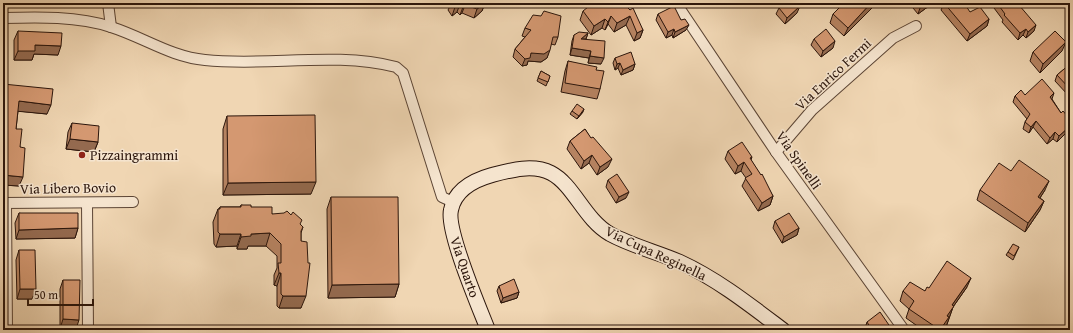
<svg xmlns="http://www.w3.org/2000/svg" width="1073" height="333" font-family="'Gentium Book Plus',serif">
<rect width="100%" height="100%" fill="#f0d6b3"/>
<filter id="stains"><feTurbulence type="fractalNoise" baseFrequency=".005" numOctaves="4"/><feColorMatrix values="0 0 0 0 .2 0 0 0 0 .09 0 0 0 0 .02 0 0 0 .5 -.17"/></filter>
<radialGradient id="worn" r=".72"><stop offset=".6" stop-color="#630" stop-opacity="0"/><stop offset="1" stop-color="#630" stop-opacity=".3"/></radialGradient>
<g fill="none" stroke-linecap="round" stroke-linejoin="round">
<defs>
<g id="street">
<polyline points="108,3 111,27"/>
<polyline points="676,3 776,152 904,330"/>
<path d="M3,18C38,17 78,16 111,27C143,37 171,57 205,60C268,67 333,51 396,67L403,73L442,197L453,202"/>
<polyline points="776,152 812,110 893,38 916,26"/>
<polyline points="3,203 133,202"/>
<polyline points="6,203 7,330"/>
<polyline points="87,203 88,330"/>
</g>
<path id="secondary" d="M488,330C479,307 446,230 451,210C455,189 474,180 492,175C511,170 533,164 551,173C574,185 584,219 610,234C632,246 657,252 680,262C717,279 750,305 783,330"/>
</defs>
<use href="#street" stroke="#5c4535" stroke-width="12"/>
<use href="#secondary" stroke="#2b150b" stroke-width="16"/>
<use href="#street" stroke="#f5e4ce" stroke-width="10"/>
<use href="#secondary" stroke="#f5e4ce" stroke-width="14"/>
</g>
<g fill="#b68361" stroke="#2b150b">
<polygon points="449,3 485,3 482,11 474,18 462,13 460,15 457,12 452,16 448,10 450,6"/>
<polygon points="623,3 643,30 640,38 634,41 626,25 614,32 608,24 605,30 602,28 591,35 580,20 583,11"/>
<polygon points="877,3 844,36 830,23 833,14"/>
<polygon points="915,3 933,3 918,14 913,8"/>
<polygon points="944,3 989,19 987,26 967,41 941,10"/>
<polygon points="996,3 1022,3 1020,6 1034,31 1026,38 1023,35 1018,40 1002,22 1003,20 994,8"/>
<polygon points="779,8 797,13 785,24 776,14"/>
<polygon points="658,14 686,30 673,38 672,35 666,38 656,20"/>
<polygon points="525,28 558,37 555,45 551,44 547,58 541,62 528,61 527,65 522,66 513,57 515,49 525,37 522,36"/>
<polygon points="18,31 58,55 34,54 32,60 14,60 14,40"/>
<polygon points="588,33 586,39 601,64 588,63 589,58 570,55 572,41 574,35"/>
<polygon points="814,39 833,48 821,57 811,45"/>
<polygon points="1062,51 1040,73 1030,61 1033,52"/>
<polygon points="615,58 635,64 633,70 621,75 618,68 615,70 613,63"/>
<polygon points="568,61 596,70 600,89 597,99 561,92 565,71"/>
<polygon points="1070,64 1070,93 1068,95 1055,81 1057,75"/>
<polygon points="541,71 550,76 546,86 537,81"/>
<polygon points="3,84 47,114 18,111 16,129 20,147 19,186 3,185"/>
<polygon points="1025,95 1052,99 1061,113 1069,118 1067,123 1067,132 1057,142 1053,139 1047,144 1033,127 1029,133 1023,129 1025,122 1027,119 1013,102 1015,96"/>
<polygon points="572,111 583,112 577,119 570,114"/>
<polygon points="227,116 311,194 223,195 223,129"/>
<polygon points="72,123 98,142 94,152 66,149 68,132"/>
<polygon points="585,129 608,167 597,175 589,163 581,169 567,149 570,141"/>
<polygon points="728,151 752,157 751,160 773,196 770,205 758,211 742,186 746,178 741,171 735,174 725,159"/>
<polygon points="1011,171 1045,190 1040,198 1044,201 1040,210 1025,232 977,200 980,190"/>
<polygon points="608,180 626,198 616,203 606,187"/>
<polygon points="331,197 399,284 395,297 328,298 327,209"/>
<polygon points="241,205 251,207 272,214 300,224 303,227 301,233 301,308 279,308 277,306 277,286 274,285 274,275 277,268 277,256 266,246 248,246 247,249 237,249 237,246 216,247 214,244 213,222 218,209 219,209 220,207 240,207"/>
<polygon points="19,213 78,228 75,238 16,239 15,223"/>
<polygon points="775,221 799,228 797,235 782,243 773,228"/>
<polygon points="1019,247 1013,260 1006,255 1008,252"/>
<polygon points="19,250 32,299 17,299 16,260"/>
<polygon points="63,280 76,329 60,329 60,289"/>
<polygon points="499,286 519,292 517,298 501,303 497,291"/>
<polygon points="967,287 953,307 946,327 943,330 923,330 906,318 909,309 900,301 903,291 925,291"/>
<polygon points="867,322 891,328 891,330 866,330 865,328"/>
</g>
<g fill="#946a4f" stroke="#2b150b">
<polygon points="485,3 482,11 474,18 477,9"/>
<polygon points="871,3 877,3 844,36 848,28"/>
<polygon points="924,3 933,3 918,14 921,5"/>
<polygon points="460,4 457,12 452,16 455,7"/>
<polygon points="465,5 462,13 460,15 463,7"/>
<polygon points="800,6 797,13 785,24 787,18"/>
<polygon points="611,16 608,24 605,30 608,22"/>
<polygon points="630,16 626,25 614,32 617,23"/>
<polygon points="605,19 602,28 591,35 594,26"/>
<polygon points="989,19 987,26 967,41 970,34"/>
<polygon points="689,25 686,30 673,38 675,32"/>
<polygon points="1036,25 1034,31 1026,38 1028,32"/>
<polygon points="674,29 672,35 666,38 668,32"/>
<polygon points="1026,29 1023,35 1018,40 1020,33"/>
<polygon points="643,30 640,38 634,41 637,33"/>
<polygon points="588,33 586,39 581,39"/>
<polygon points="835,41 833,48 821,57 823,51"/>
<polygon points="1066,42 1062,51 1040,73 1043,64"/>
<polygon points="35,45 61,46 58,55 34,54 32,60 14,60 18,51"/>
<polygon points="572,48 591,51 589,58 570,55"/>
<polygon points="550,50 547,58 541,62 528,61 527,65 522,66 525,59 531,53"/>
<polygon points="590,56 604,58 601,64 588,63"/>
<polygon points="620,63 618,68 615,70 617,64"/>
<polygon points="635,64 633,70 621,75 623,70"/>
<polygon points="1054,93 1052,99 1047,103 1050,97"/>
<polygon points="19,101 51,105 47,114 15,111"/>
<polygon points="584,109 583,112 577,119 579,116"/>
<polygon points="1036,121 1033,127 1029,133 1031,127"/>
<polygon points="1070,126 1067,132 1057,142 1059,136"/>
<polygon points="3,130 6,130 3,140"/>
<polygon points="1055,132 1053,139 1047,144 1050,138"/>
<polygon points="70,139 98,142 94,152 66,149"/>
<polygon points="592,155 589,163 581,169 584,161"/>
<polygon points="612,159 608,167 597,175 600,167"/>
<polygon points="744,162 741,171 735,174 738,166"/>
<polygon points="3,175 23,177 19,186 3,185"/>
<polygon points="1049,181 1045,190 1034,207 1038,197"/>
<polygon points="316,182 311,194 223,195 228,183"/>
<polygon points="629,192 626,198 616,203 619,197"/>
<polygon points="773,196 770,205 758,211 762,203"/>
<polygon points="1044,201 1040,210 1025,232 1028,223"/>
<polygon points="78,228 75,238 16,239 19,230"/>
<polygon points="799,228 797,235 782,243 784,237"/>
<polygon points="270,233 266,246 248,246 247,249 237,249 241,237 251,234"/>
<polygon points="220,234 241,234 237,246 216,247"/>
<polygon points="279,273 281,273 277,286 274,285"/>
<polygon points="971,278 967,287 953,307 946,327 943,330 940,330 952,305"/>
<polygon points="399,284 395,297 328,298 332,285"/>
<polygon points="20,289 36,289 32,299 17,299"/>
<polygon points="519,292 517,298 501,303 503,298"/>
<polygon points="283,296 306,296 301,308 279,308"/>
<polygon points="63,319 79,320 76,329 60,329"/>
</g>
<g fill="#d49871" stroke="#2b150b">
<polygon points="452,3 485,3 477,9 465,5 463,7 460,4 455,7"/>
<polygon points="593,3 623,3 630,10 633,8 643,30 637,33 630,16 617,23 611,16 608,22 605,19 594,26 583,11"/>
<polygon points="784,3 797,3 800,6 787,18 779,8"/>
<polygon points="844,3 871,3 848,28 833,14"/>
<polygon points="944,3 964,3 970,12 980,7 989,19 970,34"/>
<polygon points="997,3 1022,3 1019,5 1036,25 1028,32 1026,29 1020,33 1004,15 1005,14"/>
<polygon points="674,6 681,20 685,19 689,25 675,32 674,29 668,32 658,14"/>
<polygon points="544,11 561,16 558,37 553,37 550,50 544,54 531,53 530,58 525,59 515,49 531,30 525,28 533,15 541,16"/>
<polygon points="826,29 835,41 823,51 814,39"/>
<polygon points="18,31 62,33 61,46 35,45 35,51 18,51"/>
<polygon points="1055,31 1066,42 1043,64 1033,52"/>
<polygon points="579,32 588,33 581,39 605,41 604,58 590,56 591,51 572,48 574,35"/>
<polygon points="631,52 635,64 623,70 620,63 617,64 615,58"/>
<polygon points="568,61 597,67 596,70 604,71 600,89 565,83"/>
<polygon points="1070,64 1070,89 1057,75"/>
<polygon points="541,71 550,76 548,82 538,78"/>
<polygon points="1042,79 1054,93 1050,97 1061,113 1063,111 1069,118 1065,121 1070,126 1059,136 1055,132 1050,138 1036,121 1031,127 1025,122 1030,114 1015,96 1021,90 1025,95"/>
<polygon points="3,84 53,89 51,105 19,101 16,129 22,129 20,147 25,148 23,177 3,175 3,146 5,146 6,130 3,130"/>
<polygon points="577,104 584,109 579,116 572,111"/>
<polygon points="315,115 316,182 228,183 227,116"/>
<polygon points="72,123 99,126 98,142 70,139"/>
<polygon points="585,129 591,138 593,137 612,159 600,167 592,155 584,161 570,141"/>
<polygon points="742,142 752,157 750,158 761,175 762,174 773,196 762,203 745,178 752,174 744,162 738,166 728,151"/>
<polygon points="1019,160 1049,181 1038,197 1044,201 1028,223 980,190 999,163 1011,171"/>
<polygon points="617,174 629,192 619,197 608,180"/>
<polygon points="331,197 398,197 399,284 332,285"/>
<polygon points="241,205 251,205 251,207 272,207 272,214 284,213 287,211 291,215 293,212 302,220 300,224 303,227 301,231 301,241 307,242 308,263 310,263 306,296 283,296 281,294 281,273 279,273 278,263 281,263 281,244 270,233 251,234 251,236 241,237 241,234 220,234 218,232 218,209 220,209 220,207 241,207"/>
<polygon points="19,213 78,213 78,228 19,230"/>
<polygon points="789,213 799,228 784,237 775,221"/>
<polygon points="1013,244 1019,247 1014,256 1008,252"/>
<polygon points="19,250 35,250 36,289 20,289"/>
<polygon points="947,261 971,278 952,305 954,306 947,316 949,317 940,330 909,309 914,301 903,291 910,282 925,291 927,287 929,288"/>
<polygon points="514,279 519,292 503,298 499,286"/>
<polygon points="63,280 80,280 79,320 63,319"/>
<polygon points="880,312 891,328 889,330 872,330 867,322"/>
</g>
<circle fill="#8f2418" stroke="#f5e4ce" stroke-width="1.5" cx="82" cy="155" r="4"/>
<g text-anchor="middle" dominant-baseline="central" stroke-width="3" stroke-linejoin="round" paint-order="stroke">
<g font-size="14" fill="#2b150b" stroke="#f5e4ce">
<text transform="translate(833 74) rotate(-43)">Via Enrico Fermi</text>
<text transform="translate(799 160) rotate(55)">Via Spinelli</text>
<text transform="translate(68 188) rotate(-1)">Via Libero Bovio</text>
<text transform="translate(656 253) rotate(25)">Via Cupa Reginella</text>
<text transform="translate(465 267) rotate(71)">Via Quarto</text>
</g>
<g font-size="14" fill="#2b150b" stroke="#f5e4ce" text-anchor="start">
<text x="90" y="155">Pizzaingrammi</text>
</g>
</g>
<rect width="1073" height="333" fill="none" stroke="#f0d6b3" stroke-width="16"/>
<rect x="4" y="4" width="1065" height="325" fill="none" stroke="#2b150b" stroke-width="2"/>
<rect x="8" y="8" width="1057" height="317" fill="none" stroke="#2b150b"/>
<path d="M28 299v6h65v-6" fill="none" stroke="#2b150b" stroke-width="2"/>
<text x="34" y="299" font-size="12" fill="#2b150b" stroke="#f5e4ce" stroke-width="3" paint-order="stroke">50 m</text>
<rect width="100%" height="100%" filter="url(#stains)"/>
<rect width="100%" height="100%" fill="url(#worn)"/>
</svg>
